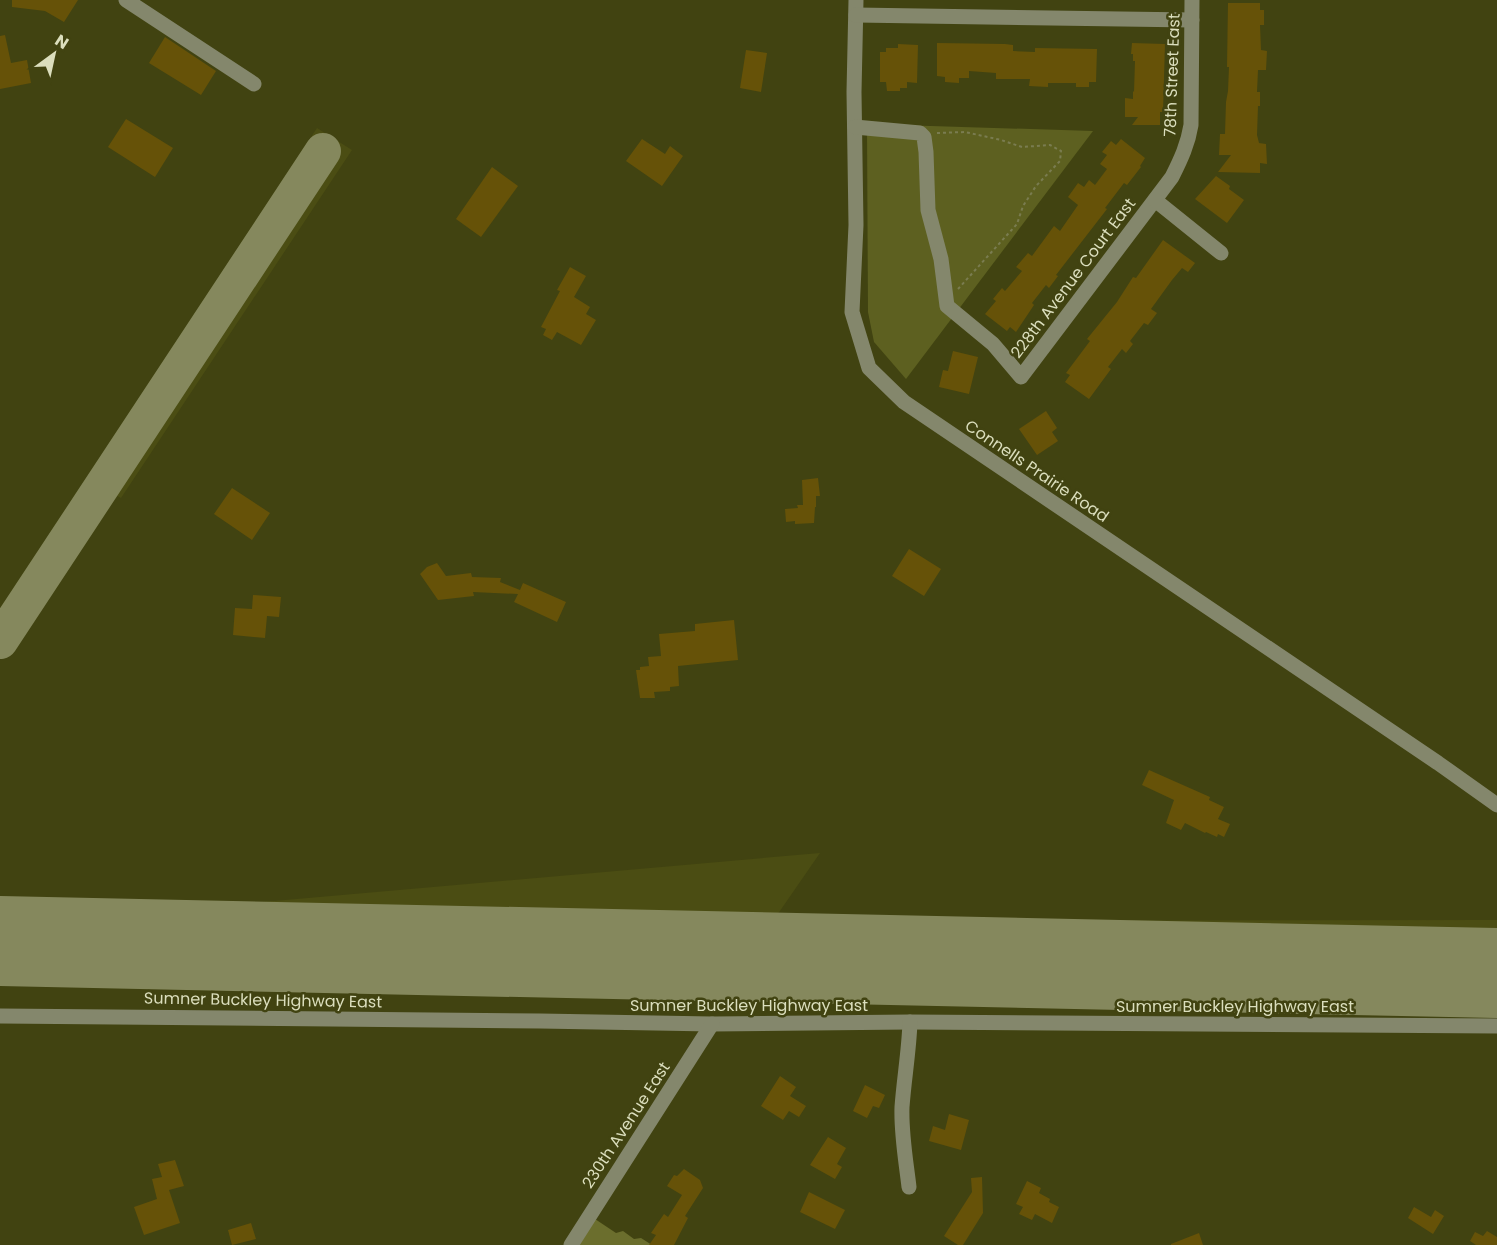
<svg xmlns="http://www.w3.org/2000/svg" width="1497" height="1245" font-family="Poppins,sans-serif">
<rect width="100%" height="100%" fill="#414311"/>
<g fill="#4b4d13">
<polygon points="317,128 352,150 121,498 105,489 0,651 0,609"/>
<polygon points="820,853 773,921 1497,920 1497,975 0,951 0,929 197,934 207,907"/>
</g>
<polygon fill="#5d6020" points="867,124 1093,131 906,379 874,342 868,312"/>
<polygon fill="#6b6e2d" points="589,1215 616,1233 623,1231 634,1239 641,1238 652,1245 570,1245"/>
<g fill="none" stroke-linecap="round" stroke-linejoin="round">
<polyline stroke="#85885d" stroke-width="36" points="0,641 323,151"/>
<polyline stroke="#85885d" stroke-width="90" points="0,941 1497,973"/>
</g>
<g fill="#665208">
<polygon points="12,0 78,0 64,22 45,11 12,7"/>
<polygon points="1228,3 1260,3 1260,10 1264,10 1264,25 1260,25 1261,50 1267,51 1266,70 1258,70 1257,92 1260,92 1260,106 1258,106 1257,135 1259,143 1266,144 1267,164 1260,163 1260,173 1218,172 1231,155 1219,155 1220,134 1225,134 1226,102 1228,91 1229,67 1227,67"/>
<polygon points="5,35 11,63 27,60 31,83 0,89 0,36"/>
<polygon points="165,37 216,71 201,95 149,63"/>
<polygon points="937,43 1005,44 1013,45 1013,51 1035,52 1035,48 1097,49 1096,82 1089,82 1089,87 1076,87 1076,83 1048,83 1048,87 1029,86 1030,79 996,79 996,73 969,71 969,78 959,78 959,83 945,82 945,77 937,76"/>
<polygon points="1132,43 1165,44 1163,112 1160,112 1160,125 1132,125 1138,117 1125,117 1125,98 1133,99 1133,91 1134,92 1135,61 1133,61 1133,54 1131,54"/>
<polygon points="898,44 918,45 917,83 907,82 907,88 900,88 900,91 887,91 886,82 880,82 880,52 886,52 886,48 898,48"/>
<polygon points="746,50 767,53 761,92 740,88"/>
<polygon points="126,119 173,148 155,177 108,147"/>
<polygon points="642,139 665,154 670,146 683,156 662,186 626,161"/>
<polygon points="1121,139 1145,158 1140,166 1141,167 1127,185 1124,183 1105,208 1107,209 1056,275 1058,276 1049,288 1046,285 1032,303 1034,305 1016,332 1010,327 1007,331 985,314 996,301 993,299 1002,288 1005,291 1022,271 1016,267 1028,253 1032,256 1054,226 1060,231 1078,205 1068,197 1078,183 1084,187 1089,180 1095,185 1107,169 1100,164 1107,155 1102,152 1111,141 1116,145"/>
<polygon points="492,167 518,186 481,237 456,219"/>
<polygon points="1216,176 1230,186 1229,189 1244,200 1227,223 1195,199"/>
<polygon points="1163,240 1195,263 1188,272 1182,268 1172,280 1151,309 1157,313 1148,325 1144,323 1130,341 1133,344 1126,353 1122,349 1108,367 1111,369 1089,399 1065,382 1070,375 1066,373 1090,341 1087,339 1117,302 1133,277 1136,278"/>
<polygon points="570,267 586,276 574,297 590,307 586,314 596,320 581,345 557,332 552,340 543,335 546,329 541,327 560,291 557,290"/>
<polygon points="953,351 978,357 969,394 939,387 943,370 948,371"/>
<polygon points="1046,411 1057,428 1052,432 1058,441 1037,455 1019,429"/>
<polygon points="818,478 820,496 816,496 816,507 815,507 814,523 795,524 795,521 786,522 785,509 798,508 797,505 803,505 802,480"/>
<polygon points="232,488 270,513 252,540 214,514"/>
<polygon points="909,549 941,569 924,596 892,576"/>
<polygon points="437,563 446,576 471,573 472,577 501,578 500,582 520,590 523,583 566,602 557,622 514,602 518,594 473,592 474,596 438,600 420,574 427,567"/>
<polygon points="253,595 281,597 279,617 267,616 265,638 233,635 235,608 252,609"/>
<polygon points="734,620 738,660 678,666 679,686 670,687 670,691 654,692 655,698 640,698 636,670 640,670 640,667 649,666 648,657 661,656 659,634 695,631 695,624"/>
<polygon points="1149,770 1210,797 1209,800 1224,807 1218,819 1230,824 1224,837 1218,834 1217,837 1206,832 1205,833 1185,823 1181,830 1166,823 1174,800 1142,785"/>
<polygon points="780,1076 796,1087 790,1096 806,1106 799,1117 789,1111 783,1120 761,1106"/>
<polygon points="865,1085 885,1095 879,1108 873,1106 867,1118 853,1111"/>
<polygon points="949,1114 969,1120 961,1150 929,1141 933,1126 945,1130"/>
<polygon points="828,1137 846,1148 837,1164 842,1167 835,1179 810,1165"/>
<polygon points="175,1160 184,1186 169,1190 180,1223 144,1235 134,1207 157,1199 152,1179 162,1177 158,1164"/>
<polygon points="684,1169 700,1180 703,1188 685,1216 688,1218 674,1245 649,1245 656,1235 651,1233 664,1214 668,1217 682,1195 667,1186 674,1175 677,1176"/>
<polygon points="982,1177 983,1213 963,1245 958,1245 944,1236 972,1192 971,1178"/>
<polygon points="1027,1181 1041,1188 1039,1193 1050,1199 1049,1202 1059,1207 1052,1223 1035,1214 1032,1220 1019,1214 1023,1207 1016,1204"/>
<polygon points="809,1192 845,1210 835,1229 800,1212"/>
<polygon points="1414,1207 1431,1217 1435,1210 1444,1216 1433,1234 1408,1218"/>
<polygon points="251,1223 256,1239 232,1245 228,1230"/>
<polygon points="1487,1231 1497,1237 1497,1245 1476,1245 1470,1241 1475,1232 1483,1236"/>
<polygon points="1199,1233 1203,1245 1171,1245 1171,1244"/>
</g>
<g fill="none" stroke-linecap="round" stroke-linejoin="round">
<polyline stroke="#7a7c50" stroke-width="2" stroke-dasharray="3 3" stroke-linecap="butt" points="937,133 965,132 1001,140 1022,147 1050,145 1061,151 1060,161 1036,186 1023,206 1017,224 958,289"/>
<g stroke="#84876c" stroke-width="15">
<polyline points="126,0 254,84"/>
<polyline points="856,0 854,92 856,225 852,312 869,368 904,402 1438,763 1497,805"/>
<polyline points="856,15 1192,20"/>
<path d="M855,127L920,133L924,137L926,152L928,210L941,259L947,306L993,344L1021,377L1172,177C1181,159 1188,144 1191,125L1192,0"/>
<polyline points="1155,200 1221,253"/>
<polyline points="0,1016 540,1021 712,1024 910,1022 1497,1026"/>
<path d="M909,1187C906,1161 901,1134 902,1107C904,1079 909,1051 910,1022"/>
<polyline points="571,1245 712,1024"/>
</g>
</g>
<g text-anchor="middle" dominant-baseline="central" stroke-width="5" stroke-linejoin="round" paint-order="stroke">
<g font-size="16" fill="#dbdebd" stroke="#414311">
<text transform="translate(1172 75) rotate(-88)">78th Street East</text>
<text transform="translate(1073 278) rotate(-53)">228th Avenue Court East</text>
<text transform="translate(1037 471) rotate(34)">Connells Prairie Road</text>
<text transform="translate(263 1000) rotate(1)">Sumner Buckley Highway East</text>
<text x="749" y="1005">Sumner Buckley Highway East</text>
<text x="1235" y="1006">Sumner Buckley Highway East</text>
<text transform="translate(626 1125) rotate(-57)">230th Avenue East</text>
</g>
</g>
<g transform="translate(54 54) rotate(33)" stroke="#414311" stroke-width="4.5" paint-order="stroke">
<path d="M0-4.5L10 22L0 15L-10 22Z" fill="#dbdebd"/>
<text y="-9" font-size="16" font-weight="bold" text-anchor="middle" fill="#dbdebd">N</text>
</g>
</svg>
